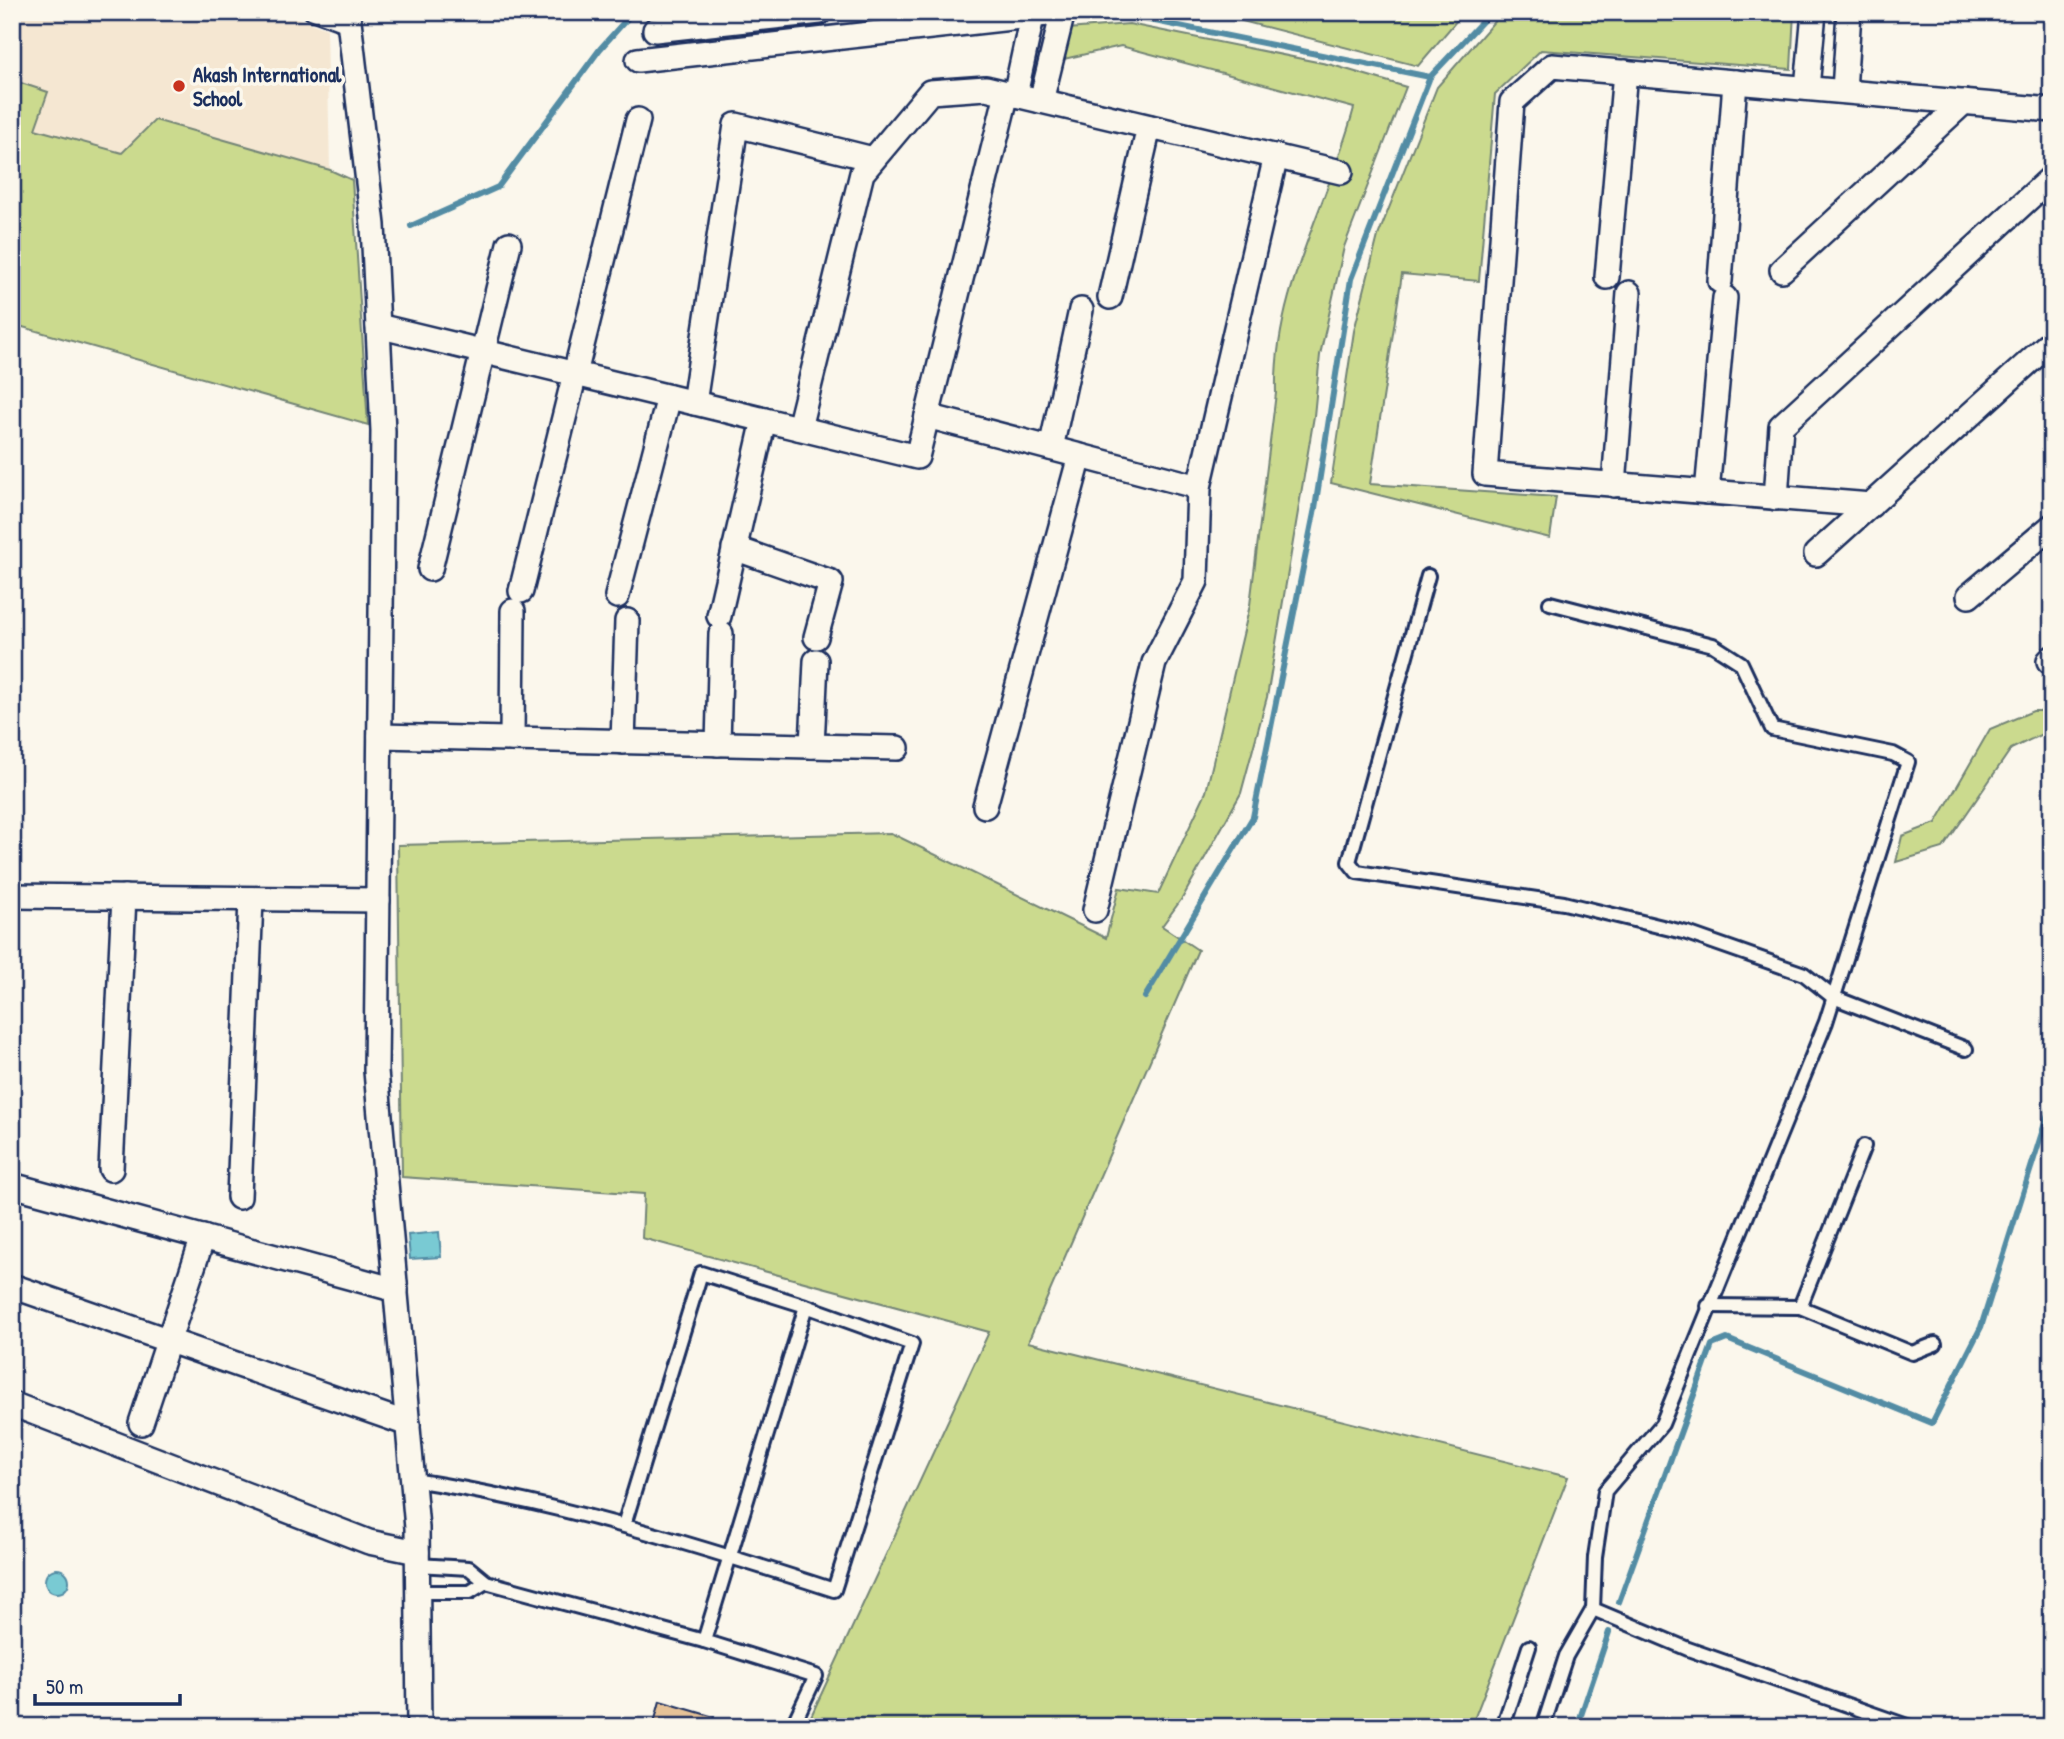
<svg xmlns="http://www.w3.org/2000/svg" width="2064" height="1739" font-family="'Patrick Hand',sans-serif">
<rect width="100%" height="100%" fill="#fbf7ec"/>
<filter id="ink" filterUnits="userSpaceOnUse"><feTurbulence type="fractalNoise" baseFrequency=".0143" numOctaves="2"/><feDisplacementMap in="SourceGraphic" scale="14" xChannelSelector="R" yChannelSelector="G"/><feConvolveMatrix kernelMatrix="1 2 1 2 8 2 1 2 1" color-interpolation-filters="sRGB"/></filter>
<g filter="url(#ink)">
<polygon fill="#f5e7d2" points="12,12 279,12 327,29 330,170 155,120 123,153 34,129 48,93 12,80"/>
<g fill="#cbda8e" stroke="#738476" stroke-width="2">
<polygon points="1207,12 1464,12 1418,66"/>
<polygon points="1505,12 1794,12 1791,69 1541,50 1495,94 1479,281 1402,274 1370,484 1556,497 1550,538 1331,483 1354,331 1378,236 1437,87 1498,17"/>
<path d="M1129,24L1332,65L1406,87L1344,247L1320,355L1314,416L1267,697L1241,793L1183,897L1162,926L1198,950L1028,1342L1568,1477L1471,1727H806L989,1332L642,1238L644,1194L402,1177L398,845L891,833L1106,938L1119,888L1158,894L1206,792L1250,605L1276,393C1273,292 1329,203 1354,108L1121,46L1064,59L1068,29Z"/>
<polygon points="12,80 48,92 35,129 122,153 155,120 330,170 352,180 368,425 12,324"/>
<polygon points="2033,711 2052,711 2052,735 2042,734 2011,749 1943,848 1896,862 1902,836 1936,823 1990,729"/>
</g>
<g fill="#79cad3" stroke="#538ca4" stroke-width="2">
<polygon points="439,1232 441,1257 410,1259 408,1235"/>
<circle cx="57" cy="1581" r="12"/>
</g>
<g fill="none" stroke-linecap="round" stroke-linejoin="round">
<g stroke="#538ca4" stroke-width="6">
<polyline points="1135,17 1430,77 1491,12"/>
<polyline points="411,226 498,187 600,49 633,12"/>
<polyline points="1145,997 1253,817 1315,508 1351,279 1430,77"/>
<polyline points="1619,1602 1712,1345 1727,1339 1932,1423 1981,1327 2052,1101"/>
<polyline points="1577,1727 1609,1632"/>
</g>
</g>
<polygon fill="#e6c297" stroke="#1b2f5e" stroke-width="2" points="660,1701 714,1717 711,1727 653,1727"/>
<g fill="none" stroke-linecap="round" stroke-linejoin="round">
<defs>
<g id="lane">
<polyline points="311,12 349,26"/>
<polyline points="1428,576 1349,862 1357,872 1564,903 1687,933 1804,974 1833,997 1966,1049"/>
<polyline points="1550,603 1713,645 1741,663 1772,729 1893,754 1908,762 1826,1022 1662,1424 1605,1491 1595,1557 1593,1609 1688,1649 1910,1727"/>
<polyline points="1708,1306 1800,1307 1912,1353 1935,1344"/>
<polyline points="1800,1307 1864,1146"/>
<path d="M413,1480C557,1502 696,1545 834,1590L912,1344L806,1306L704,1641"/>
<polyline points="624,1525 701,1273 806,1306"/>
<polyline points="417,1565 469,1568 486,1582 704,1641 816,1676 792,1727"/>
<polyline points="418,1592 470,1592 486,1582"/>
<polyline points="1503,1727 1529,1647"/>
<polyline points="1543,1727 1566,1656 1593,1609"/>
</g>
<g id="street">
<polyline points="348,12 373,225 383,431 376,1071 417,1528 419,1727"/>
<polyline points="655,30 820,12"/>
<polyline points="638,60 1065,12"/>
<polyline points="1807,88 1814,12"/>
<polyline points="1844,91 1849,12"/>
<polyline points="1015,95 1033,12"/>
<polyline points="1041,101 1063,12"/>
<polyline points="1782,270 1964,102"/>
<polyline points="1607,277 1625,72"/>
<polyline points="1720,281 1735,82"/>
<polyline points="1110,297 1149,127"/>
<polyline points="378,326 917,457 1007,93"/>
<polyline points="694,403 736,125 873,159"/>
<polyline points="927,416 1199,487"/>
<polyline points="799,428 862,173 930,92 986,88 1341,172"/>
<polyline points="1051,448 1081,310"/>
<polyline points="1614,485 1629,293"/>
<polyline points="1707,492 1725,298"/>
<polyline points="1776,498 1781,426 2052,177"/>
<polyline points="1871,505 1485,474 1512,102 1552,66 2052,110"/>
<polyline points="734,548 831,582 816,637"/>
<polyline points="1816,554 2052,341"/>
<polyline points="430,569 509,244"/>
<polyline points="521,591 638,120"/>
<polyline points="617,596 669,397"/>
<polyline points="1969,596 2052,526"/>
<polyline points="719,616 764,420"/>
<polyline points="2049,661 2052,658"/>
<polyline points="380,736 897,748"/>
<polyline points="512,739 513,611"/>
<polyline points="623,742 627,621"/>
<polyline points="718,744 721,634"/>
<polyline points="812,746 816,661"/>
<polyline points="985,806 1080,456"/>
<polyline points="12,896 378,900"/>
<polyline points="1095,910 1154,663 1196,581 1199,487 1276,156"/>
<polyline points="111,1169 124,897"/>
<polyline points="12,1185 396,1290"/>
<polyline points="239,1197 251,899"/>
<polyline points="12,1286 408,1424"/>
<polyline points="12,1404 369,1542 417,1552"/>
<polyline points="141,1423 203,1237"/>
</g>
</defs>
<use href="#lane" stroke="#1b2f5e" stroke-width="18"/>
<use href="#street" stroke="#1b2f5e" stroke-width="28"/>
<use href="#lane" stroke="#fbf7ec" stroke-width="12"/>
<use href="#street" stroke="#fbf7ec" stroke-width="23"/>
</g>
</g>
<circle fill="#c8321e" stroke="#fbf7ec" stroke-width="2.5" cx="179" cy="86" r="7"/>
<g text-anchor="middle" dominant-baseline="central" stroke-width="7" stroke-linejoin="round" paint-order="stroke">
<g font-size="21" font-weight="bold" fill="#1b2f5e" stroke="#fbf7ec" text-anchor="start">
<text x="193" y="74">Akash International<tspan x="193" dy="24">School</tspan></text>
</g>
</g>
<rect width="2064" height="1739" fill="none" stroke="#fbf7ec" stroke-width="42"/>
<rect x="21" y="21" width="2022" height="1697" fill="none" stroke="#1b2f5e" stroke-width="2.5" filter="url(#ink)"/>
<path d="M35 1694v10h145v-10" fill="none" stroke="#1b2f5e" stroke-width="3.5"/>
<text x="46" y="1694" font-size="21" fill="#1b2f5e" stroke="#fbf7ec" stroke-width="5" paint-order="stroke">50 m</text>
</svg>
